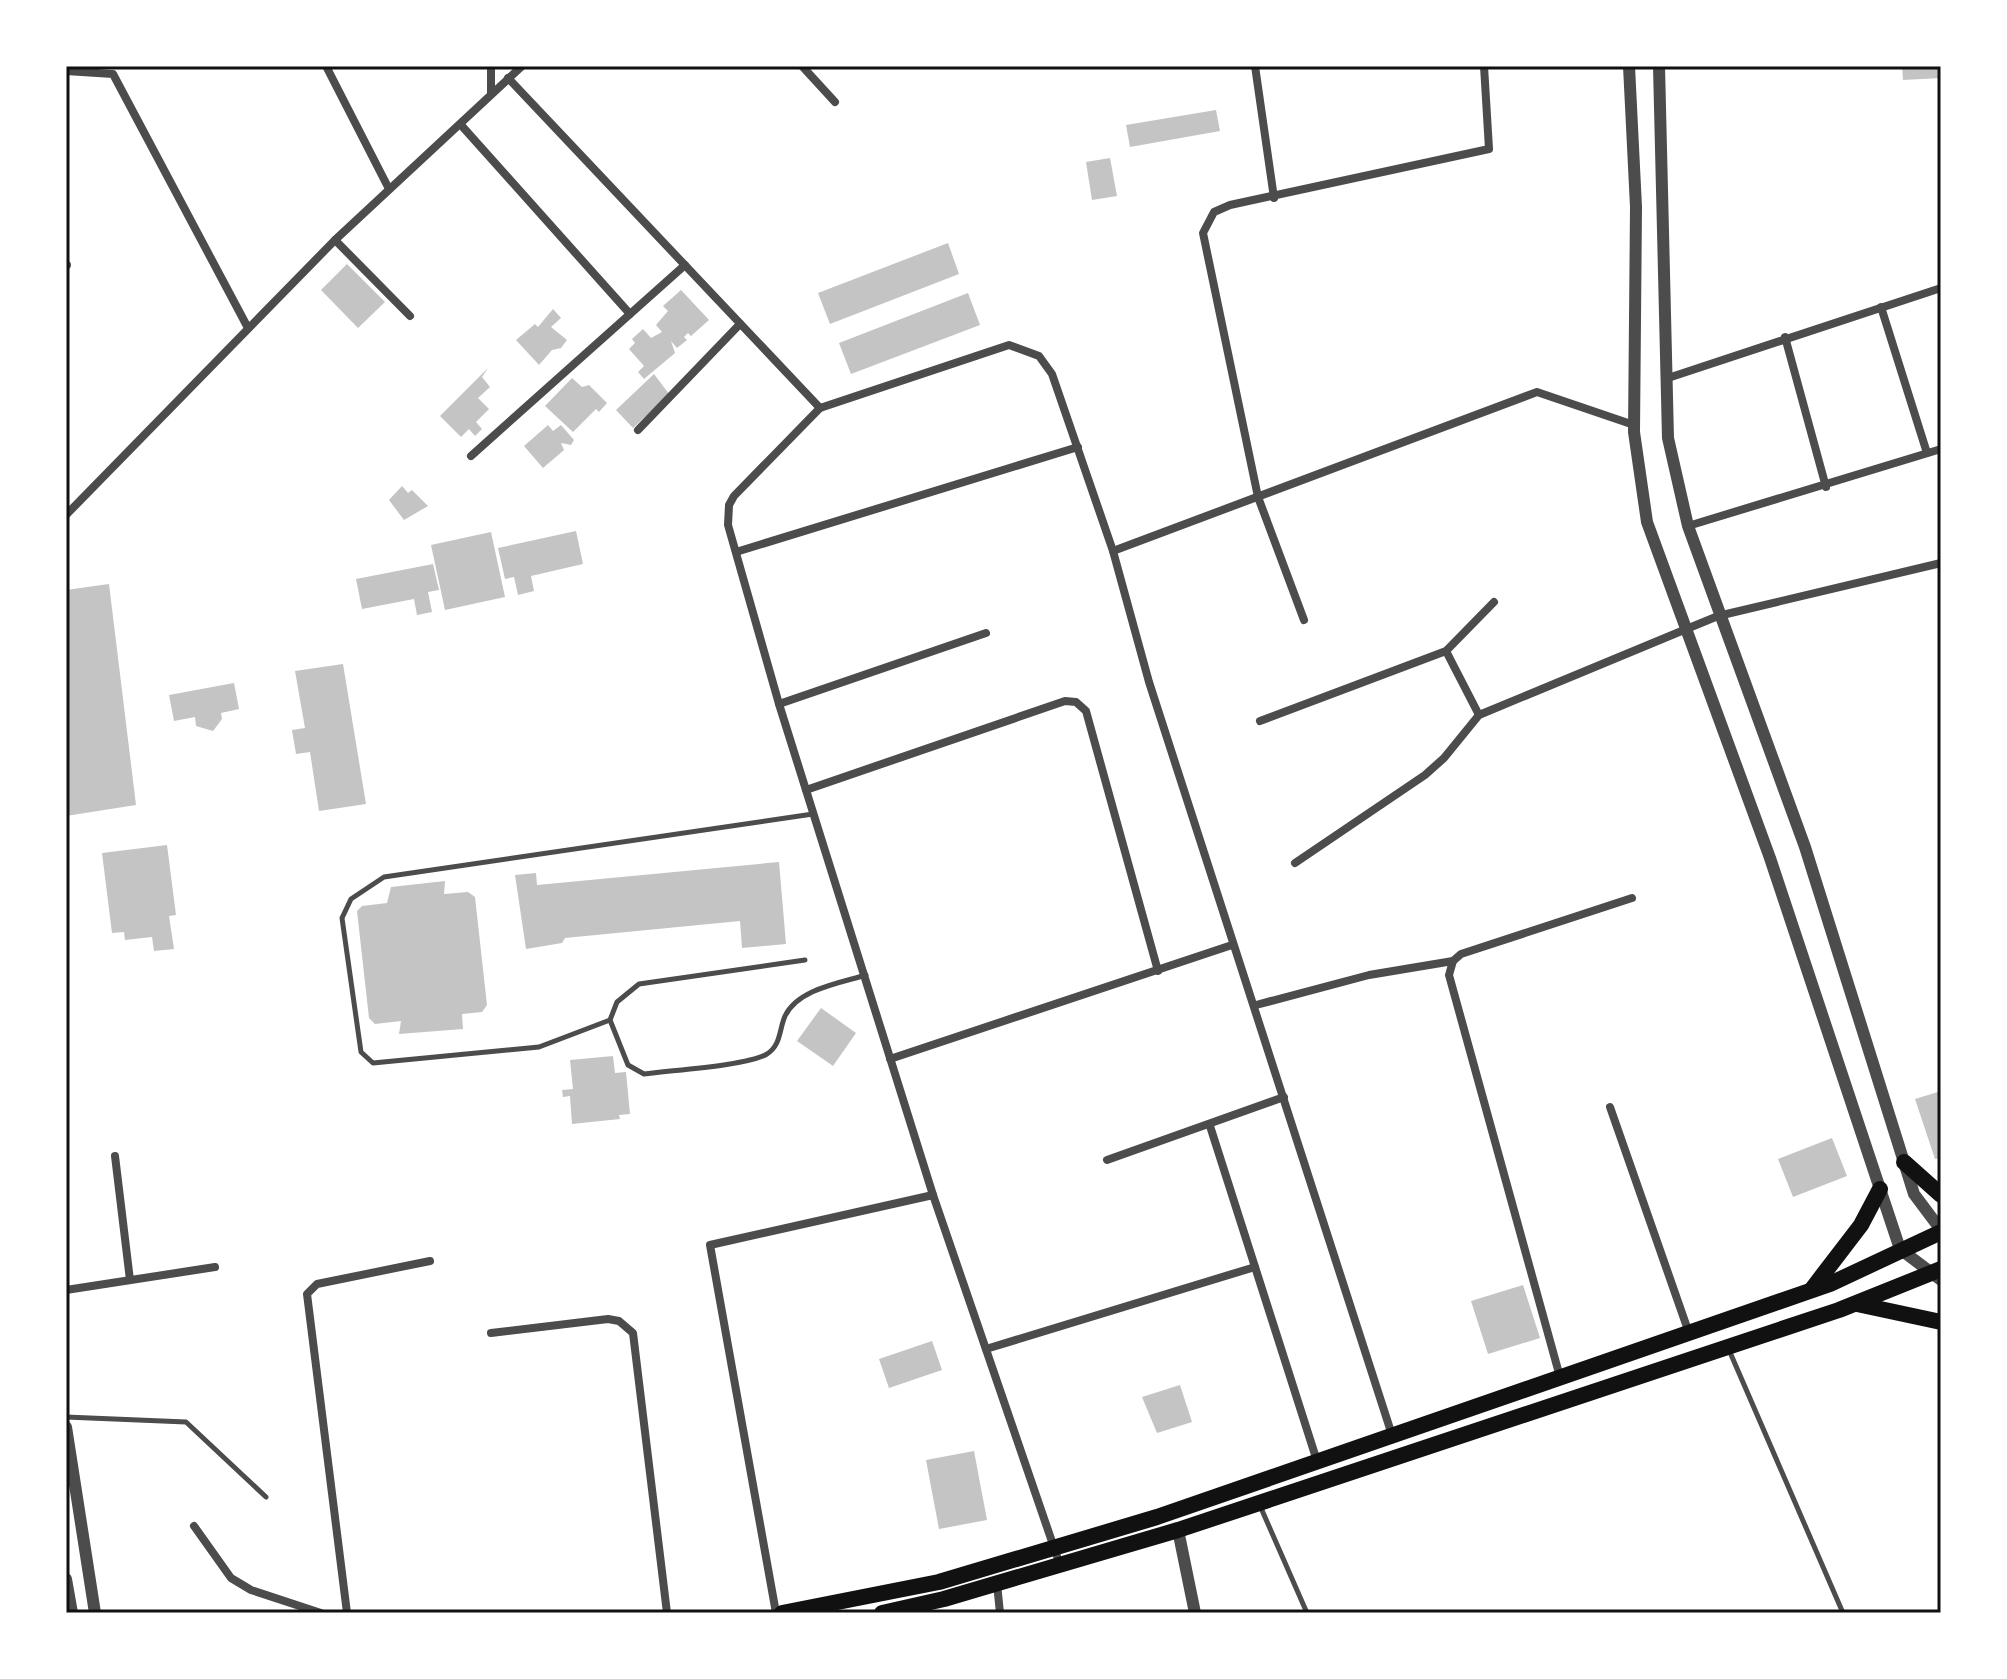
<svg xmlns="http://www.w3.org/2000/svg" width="2007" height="1679" font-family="Signika,sans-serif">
<rect width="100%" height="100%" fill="#fff"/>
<g fill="#c4c4c4">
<polygon points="1902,66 1941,66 1941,78 1903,80"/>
<polygon points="1216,110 1220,131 1130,147 1126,125"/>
<polygon points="1110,158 1117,196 1092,200 1086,162"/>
<polygon points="948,243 959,274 830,324 818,293"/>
<polygon points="347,264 385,302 358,328 321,290"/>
<polygon points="681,290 709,320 691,336 688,333 684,337 687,340 677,348 671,341 675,353 644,379 638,372 644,366 629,349 635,343 632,339 643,329 651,338 662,332 656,325 668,311 663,306"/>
<polygon points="968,293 980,325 851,374 839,343"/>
<polygon points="553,309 561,318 551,327 567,340 561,348 552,350 539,365 516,340 535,324 538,327"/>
<polygon points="488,368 482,377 490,387 478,398 489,409 476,422 482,429 475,436 469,429 461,437 440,416"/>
<polygon points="654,374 669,394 633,428 616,410"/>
<polygon points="572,378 582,387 589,385 607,403 599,412 596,409 573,432 545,406"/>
<polygon points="548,425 553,431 561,425 574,440 571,445 561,443 564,450 543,468 524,446"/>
<polygon points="402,486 408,493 412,490 428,506 404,520 389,500"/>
<polygon points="576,531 583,564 531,576 534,591 518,595 514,577 505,579 498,548"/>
<polygon points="491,532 505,597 445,610 431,545"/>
<polygon points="433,564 439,590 428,592 432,612 417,615 414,599 362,609 356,579"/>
<polygon points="109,584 136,805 66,816 66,590"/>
<polygon points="343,664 366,804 319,811 310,752 296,754 292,730 305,728 295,671"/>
<polygon points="234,683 239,709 221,713 222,719 213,731 196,726 195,717 174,721 169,695"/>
<polygon points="167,845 176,915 169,916 174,949 154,951 152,937 125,940 124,932 112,933 102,853"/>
<polygon points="779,862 786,944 742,948 740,921 565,938 562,943 526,949 515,875 536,873 537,885"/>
<polygon points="445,881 444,894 468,892 475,897 487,1005 482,1012 462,1014 463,1029 399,1034 401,1021 375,1024 369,1018 357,911 362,906 387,903 391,887"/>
<polygon points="821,1008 856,1033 833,1066 797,1041"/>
<polygon points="613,1056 615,1073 626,1072 630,1114 619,1115 620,1119 572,1124 570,1096 563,1097 562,1090 573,1089 570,1060"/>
<polygon points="1941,1091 1941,1158 1935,1159 1915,1099"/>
<polygon points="1832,1138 1847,1176 1793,1197 1778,1159"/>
<polygon points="1523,1285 1540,1338 1488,1354 1471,1301"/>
<polygon points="932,1341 942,1370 889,1388 879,1359"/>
<polygon points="1180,1385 1192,1422 1157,1433 1142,1397"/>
<polygon points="974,1451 987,1520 939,1529 926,1460"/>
</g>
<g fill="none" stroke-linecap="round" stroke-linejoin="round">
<g stroke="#4c4c4c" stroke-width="5">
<path d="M805,960L639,984L617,1002L610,1020L628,1065L644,1074C672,1070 746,1066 767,1054C781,1045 779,1030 785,1016C798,989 840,983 866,975"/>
<polyline points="610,1020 539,1047 373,1063 361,1052 342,918 351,899 384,877 813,814"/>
<polyline points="1729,1350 1843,1613"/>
<polyline points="66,1417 186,1422 266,1497"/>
<polyline points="1261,1508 1307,1613"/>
</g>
<g stroke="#4c4c4c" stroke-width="8">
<polyline points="326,66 389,189"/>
<polyline points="491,66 491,93"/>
<polyline points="802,66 835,102"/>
<polyline points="1255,66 1274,198"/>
<polyline points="66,71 113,74 248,328"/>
<polyline points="508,78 820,408"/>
<polyline points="461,125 630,314"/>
<polyline points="335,240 410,316"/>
<polyline points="66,265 67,265"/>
<polyline points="1881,307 1927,453"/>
<polyline points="1785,337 1826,487"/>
<polyline points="1668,378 1941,288"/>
<polyline points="638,430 740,324"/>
<polyline points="471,456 685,265"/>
<polyline points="66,515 335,240 522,66"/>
<polyline points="1688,526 1941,449"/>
<polyline points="1113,551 1537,392 1634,425"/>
<polyline points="736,552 1078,447"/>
<polyline points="1304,620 1258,497 1203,233 1214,212 1230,205 1489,149 1484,66"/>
<polyline points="1446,651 1479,715"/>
<polyline points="779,704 986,633"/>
<polyline points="1260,721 1446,651 1494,602"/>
<polyline points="806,790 1065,701 1076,702 1086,711 1158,971"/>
<polyline points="1295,863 1425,775 1444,758 1479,715 1684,630 1718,616 1941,563"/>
<polyline points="1256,1005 1369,975 1453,961"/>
<polyline points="890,1059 1232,945"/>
<polyline points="1610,1107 1689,1333"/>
<polyline points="1210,1126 1317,1461"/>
<polyline points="115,1156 130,1280"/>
<polyline points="1107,1160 1284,1097"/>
<polyline points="66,1290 215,1267"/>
<polyline points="491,1333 608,1319 619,1321 633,1333 667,1613"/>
<polyline points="986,1349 1255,1267"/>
<polyline points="1560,1377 1449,975 1453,961 1461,954 1632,898"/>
<polyline points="194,1526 231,1578 251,1590 321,1613"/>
<polyline points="1060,1565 933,1195 779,704 728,525 729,505 734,496 820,408 1009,345 1039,356 1052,374 1113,551 1149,682 1392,1435"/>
<polyline points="997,1584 1000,1613"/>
<polyline points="347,1613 307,1294 317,1284 430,1261"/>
<polyline points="776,1613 710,1245 933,1195"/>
</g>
<g stroke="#4c4c4c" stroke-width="12">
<polyline points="1629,66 1636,207 1634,432 1647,522 1770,858 1900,1249 1941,1280"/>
<polyline points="1659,66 1668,438 1688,526 1805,847 1914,1194 1941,1230"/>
<polyline points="66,1427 95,1613"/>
<polyline points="1178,1530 1195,1613"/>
<polyline points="66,1579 72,1613"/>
</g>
<g stroke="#111" stroke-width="16">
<polyline points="1904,1162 1941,1195"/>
<polyline points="1812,1289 1861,1225 1880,1189"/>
<polyline points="1857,1304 1941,1322"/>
<polyline points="782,1613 939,1582 1157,1517 1830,1284 1941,1232"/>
<polyline points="882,1613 944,1599 1178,1530 1839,1310 1941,1269"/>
</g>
</g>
<rect width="2007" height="1679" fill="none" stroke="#ffffff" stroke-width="136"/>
<rect x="68" y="68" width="1871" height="1543" fill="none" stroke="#111" stroke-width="3"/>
</svg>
